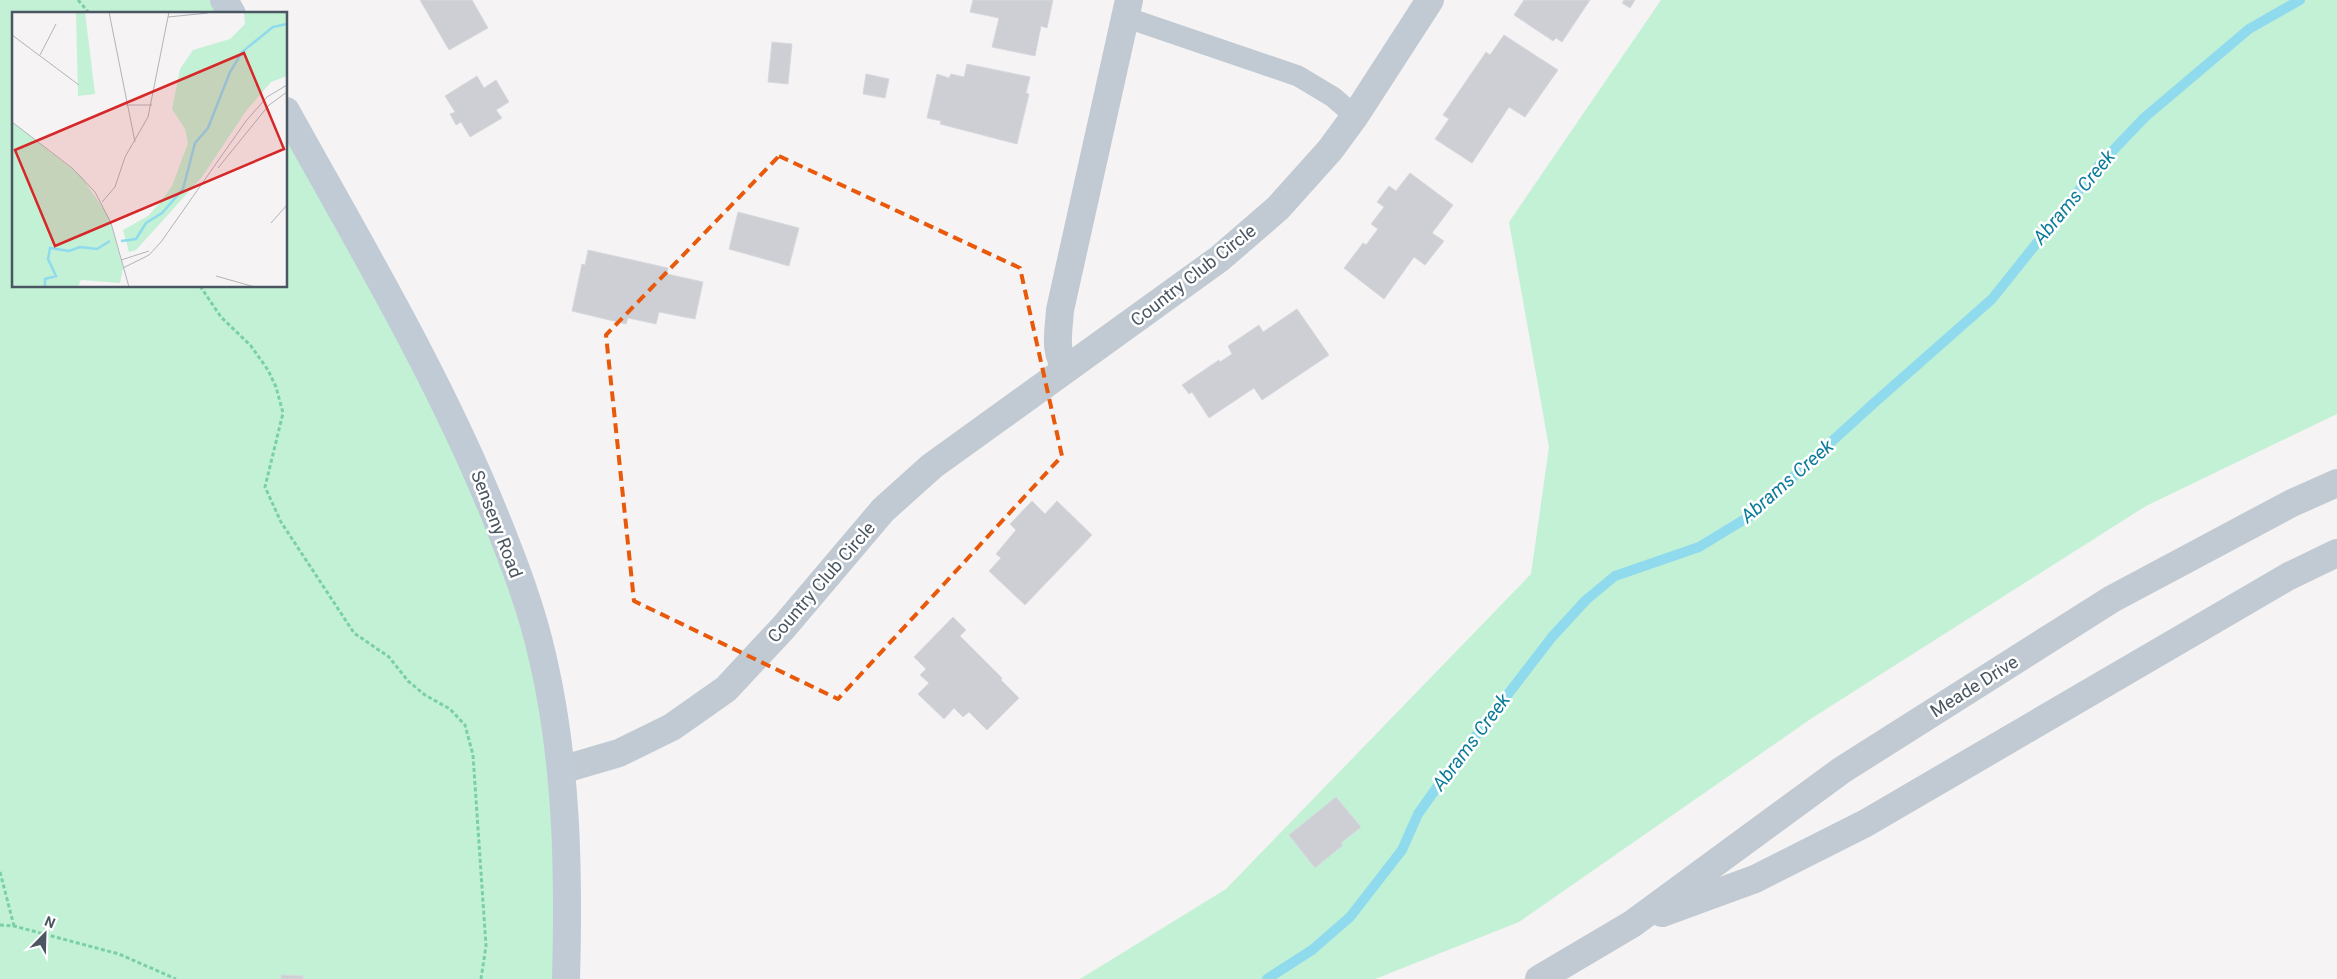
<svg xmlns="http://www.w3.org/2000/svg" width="2337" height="979" font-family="Roboto,sans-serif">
<rect width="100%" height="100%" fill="#f5f3f3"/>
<g fill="#c3f1d5">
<polygon points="0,0 224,0 231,14 14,14 14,286 286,286 286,113 475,467 543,657 563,979 0,979"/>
<polygon points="1661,0 2337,0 2337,414 2146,506 1812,718 1519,922 1375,979 1080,979 1226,889 1531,574 1549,447 1509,222"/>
</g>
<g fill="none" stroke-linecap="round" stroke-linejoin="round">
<polyline stroke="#90daee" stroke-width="10" points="1267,979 1312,950 1350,917 1402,850 1418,814 1445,776 1552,637 1586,600 1615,576 1699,547 1750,516 1874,403 1992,299 2100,164 2145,117 2249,29 2300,0"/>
</g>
<g fill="#cdcfd5" stroke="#d7d9de">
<polygon points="420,0 472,0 488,28 449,50"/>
<polygon points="973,0 1053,0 1047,28 1041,26 1035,56 992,47 999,18 970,12"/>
<polygon points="1524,0 1590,0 1562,42 1556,38 1553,41 1514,15"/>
<polygon points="1624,0 1635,0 1630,8 1622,3"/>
<polygon points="1504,35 1558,70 1525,117 1509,107 1472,163 1435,139 1449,119 1443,115 1486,52 1490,55"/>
<polygon points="772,42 792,44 788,84 768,82"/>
<polygon points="967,64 1030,77 1026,93 1029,94 1017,144 940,124 941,121 927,118 937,74 949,78 951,74 964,77"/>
<polygon points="866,74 889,79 885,98 863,94"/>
<polygon points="477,76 484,88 496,80 509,102 496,110 502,118 470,137 461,122 456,125 450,114 455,112 445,96"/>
<polygon points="1410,173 1453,205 1432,233 1444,241 1425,265 1414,257 1384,299 1344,268 1363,243 1366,245 1378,229 1371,224 1384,207 1377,202 1389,186 1396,191"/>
<polygon points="738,212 799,228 789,266 729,249"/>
<polygon points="588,250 668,268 667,274 703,282 695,319 659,312 656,324 628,318 626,324 572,311 582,264 585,265"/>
<polygon points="1297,309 1329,355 1262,400 1254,388 1209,418 1192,392 1189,394 1182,385 1219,360 1220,362 1232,354 1228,346 1259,325 1263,332"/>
<polygon points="1032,501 1045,514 1057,501 1092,535 1025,605 989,571 1001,558 996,554 1016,530 1010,524"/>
<polygon points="953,617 966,630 960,636 1002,678 1001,680 1019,698 987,730 969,712 963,717 954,708 944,719 918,694 929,683 920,675 926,669 914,657"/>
<polygon points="1336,797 1361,827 1341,843 1343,845 1315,868 1289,835"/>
<polygon points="281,975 303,976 303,979 281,979"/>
</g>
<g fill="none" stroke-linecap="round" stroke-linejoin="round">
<g stroke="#7ad0a6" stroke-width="3" stroke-dasharray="4 2.5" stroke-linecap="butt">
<polyline points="78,0 90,14"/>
<polyline points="200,286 221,317 251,346 268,370 276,387 283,413 265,487 281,522 354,633 389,657 408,681 425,695 450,709 465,725 473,755 486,946 481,979"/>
<polyline points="0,872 14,926"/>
<polyline points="0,925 14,926 119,954 176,979"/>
</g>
<polyline stroke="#c1cad2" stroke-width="21" points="1125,17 1298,76 1333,97 1355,116"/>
<g stroke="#c1cad2" stroke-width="28">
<path d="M1067,368C1053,354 1059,329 1060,310L1129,0"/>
<polyline points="561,770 619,753 672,727 726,689 783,628 883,510 932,466 1219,259 1278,208 1330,150 1355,116 1430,0"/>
<polyline points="1662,913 1755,879 1866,823 2289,576 2337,553"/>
<polyline points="1539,979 1632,924 1842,770 2112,599 2292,503 2337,483"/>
</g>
<g stroke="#c1cbd6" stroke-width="28">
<polyline points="224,0 232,14"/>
<path d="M286,111C359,243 437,373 494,513C513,560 532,609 543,659C567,763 569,872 566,979"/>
</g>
</g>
<path fill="none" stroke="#e8590c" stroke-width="4" stroke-dasharray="10 6" stroke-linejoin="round" d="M779,156L1020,268L1062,456L838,699L634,601L606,335Z"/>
<g text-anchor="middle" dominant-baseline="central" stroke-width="5" stroke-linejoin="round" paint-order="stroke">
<g font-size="18" fill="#4a5661" stroke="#fff">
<text transform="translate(1193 275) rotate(-38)">Country Club Circle</text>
<text transform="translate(497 524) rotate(69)">Senseny Road</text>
<text transform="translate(821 582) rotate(-49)">Country Club Circle</text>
<text transform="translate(1974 686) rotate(-32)">Meade Drive</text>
</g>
<g font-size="19" font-style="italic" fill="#0c7c9b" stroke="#fff">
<text transform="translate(2074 197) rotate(-50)">Abrams Creek</text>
<text transform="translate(1787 481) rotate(-41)">Abrams Creek</text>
<text transform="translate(1471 742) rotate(-53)">Abrams Creek</text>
</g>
</g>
<g transform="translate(12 12)">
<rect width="275" height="275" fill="#f5f3f3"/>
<path d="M64,0H73L83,82L66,84ZM232,0H275V64L259,70L234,99L190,165L124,238L117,240L111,218L136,204L147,192L160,174L176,131L173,117L160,97L168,57L181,38L218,27L233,12ZM0,110L69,164L97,205L111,256L108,271L69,268L66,275H0Z" fill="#c3f1d5"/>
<path fill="none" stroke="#90daee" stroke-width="2.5" d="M109,229L124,227L134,211L150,201L171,177L183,131L196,116L218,60L230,40L261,15L275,12M33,275V267L44,264L36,247L38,236L57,239L68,235L85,237L98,229"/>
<path fill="none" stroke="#b1b4b9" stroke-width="1" d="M97,0L123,130M156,5L196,1M0,23L67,73M28,43L44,12M114,93H140M0,110L60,156L83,180L99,211L117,275M206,156L257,93L275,80M90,190L103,175L113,145L136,105L157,0M259,211L275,193M109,248L137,239M111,256L137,243L149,230L234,109L255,85L275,73M204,264L243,275"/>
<path fill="#d62828" fill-opacity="0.15" stroke="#d62828" stroke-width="2.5" d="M232,41L272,137L43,234L3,138Z"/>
<rect width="275" height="275" fill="none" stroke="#4a5661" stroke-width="2.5"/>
</g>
<g transform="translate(45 934) rotate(23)" stroke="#ffffff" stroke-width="4" paint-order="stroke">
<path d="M0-4L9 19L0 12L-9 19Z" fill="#4a5661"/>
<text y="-8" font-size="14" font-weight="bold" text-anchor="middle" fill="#4a5661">N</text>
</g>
</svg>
